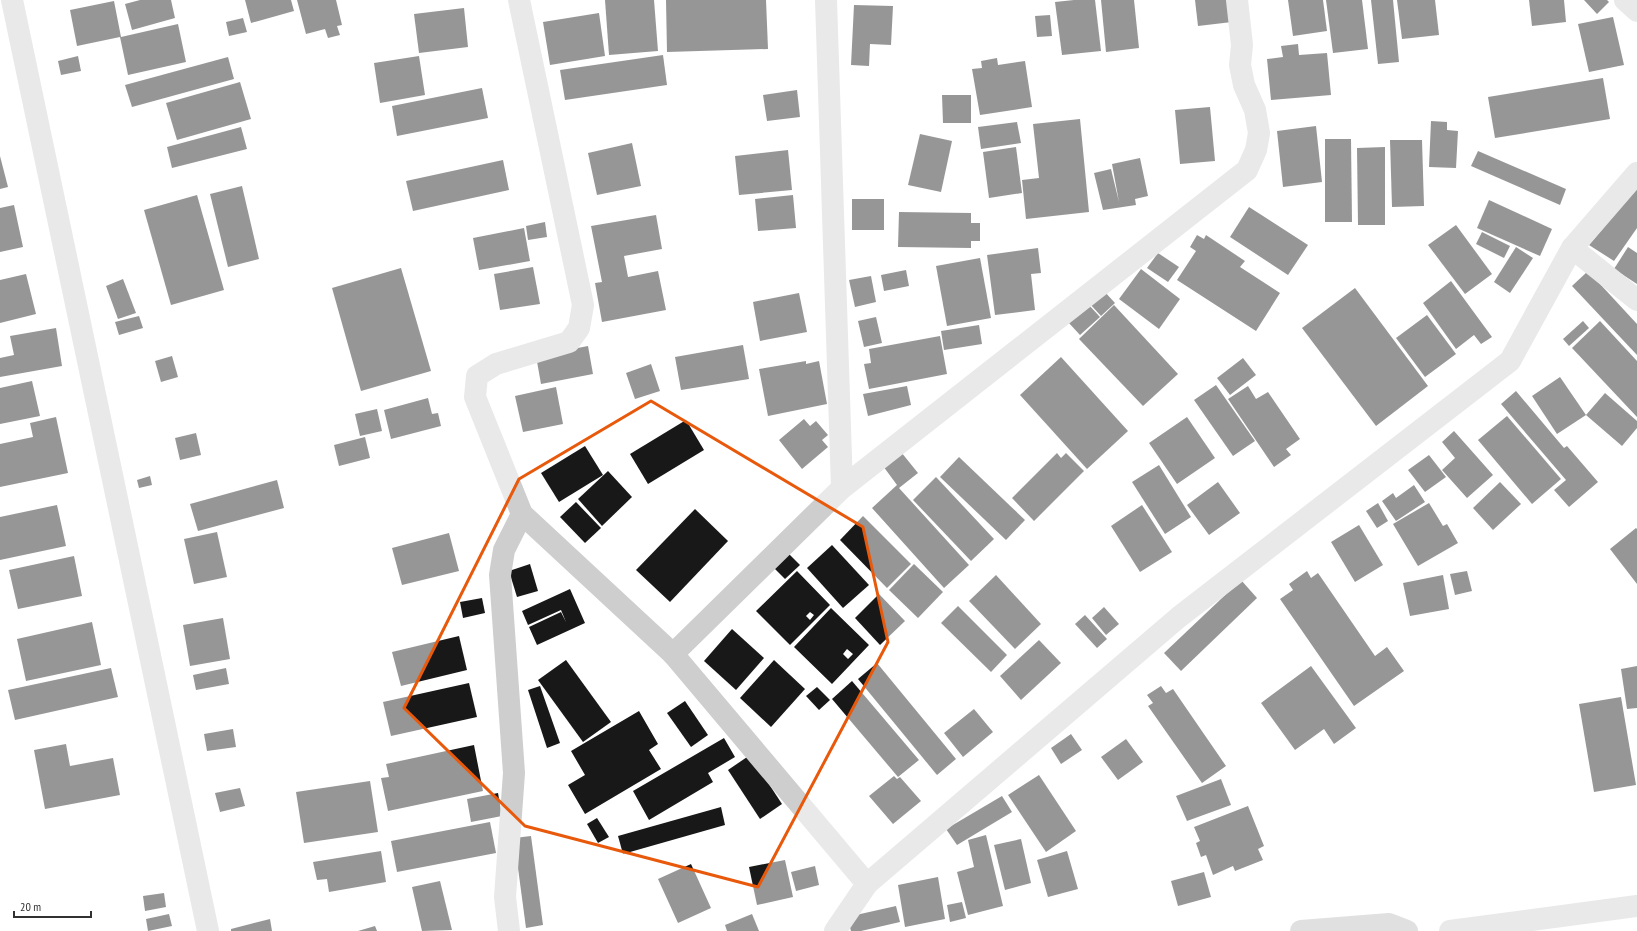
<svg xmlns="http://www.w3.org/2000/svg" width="1637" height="931" font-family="'PT Sans Narrow',sans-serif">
<rect width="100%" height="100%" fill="#fff"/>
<g fill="#181818" fill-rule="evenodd">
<polygon points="140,0 171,0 175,18 132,30 125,4"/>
<polygon points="245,0 291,0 294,11 251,23"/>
<polygon points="297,0 336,0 342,25 337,26 340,35 328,38 325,29 306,34"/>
<polygon points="605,0 654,0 658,51 609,55"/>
<polygon points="666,0 766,0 768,49 667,52"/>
<polygon points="1074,0 1095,0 1101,51 1062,55 1055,2"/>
<polygon points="1101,0 1134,0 1139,48 1106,52"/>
<polygon points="1195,0 1229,0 1232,22 1198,26"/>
<polygon points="1288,0 1323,0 1327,31 1293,36"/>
<polygon points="1326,0 1362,0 1368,49 1333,53"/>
<polygon points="1371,0 1393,0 1399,62 1378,64"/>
<polygon points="1397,0 1435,0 1439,35 1402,39"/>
<polygon points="1529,0 1564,0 1566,22 1532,26"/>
<polygon points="1584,0 1607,0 1609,2 1597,14"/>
<polygon points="114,1 121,37 178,24 186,62 128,75 120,37 77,46 70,10"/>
<polygon points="854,5 893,6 891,45 870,44 869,66 851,65"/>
<polygon points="464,8 468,47 419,53 414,14"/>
<polygon points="599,13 605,56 550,65 543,22"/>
<polygon points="1050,15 1052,36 1037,37 1035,16"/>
<polygon points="1613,17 1624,65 1589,72 1578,24"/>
<polygon points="243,18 247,32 229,36 226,22"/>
<polygon points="1298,44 1299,55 1327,53 1331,95 1271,100 1267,59 1283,57 1281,46"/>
<polygon points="663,55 667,85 565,100 560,70"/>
<polygon points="78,56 81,71 61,75 58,61"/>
<polygon points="419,56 425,95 380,103 374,63"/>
<polygon points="228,57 234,79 132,107 125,85"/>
<polygon points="997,58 998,65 1025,61 1032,107 980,115 972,69 982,68 981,61"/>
<polygon points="1603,78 1610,119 1495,138 1488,97"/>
<polygon points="240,82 251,119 177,140 166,103"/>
<polygon points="482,88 488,118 397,136 392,106"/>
<polygon points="797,90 800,117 767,121 763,95"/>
<polygon points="942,95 971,95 971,123 943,123"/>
<polygon points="1210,107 1215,161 1180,164 1175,110"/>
<polygon points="1080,119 1089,212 1026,219 1022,180 1039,178 1033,124"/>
<polygon points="1431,121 1447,122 1447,130 1458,131 1456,168 1429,167"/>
<polygon points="1017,122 1021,143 981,149 978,127"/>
<polygon points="1316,126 1322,182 1283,187 1277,131"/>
<polygon points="241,127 247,149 172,168 167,147"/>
<polygon points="920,134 952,141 941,192 908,185"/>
<polygon points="1325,139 1351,139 1352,222 1325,222"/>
<polygon points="1390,140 1422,140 1424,206 1392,207"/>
<polygon points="632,143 641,186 597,195 588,153"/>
<polygon points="1016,147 1022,193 989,198 983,152"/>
<polygon points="1385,147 1385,225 1358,225 1357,148"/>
<polygon points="788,150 792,190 739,195 735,156"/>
<polygon points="1478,151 1566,189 1560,205 1471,166"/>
<polygon points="0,156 8,187 0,189"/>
<polygon points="1140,158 1148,196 1135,199 1136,205 1103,210 1094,173 1111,169 1119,202 1112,164"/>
<polygon points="503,160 509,190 413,211 406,181"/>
<polygon points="242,186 259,259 228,267 210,194"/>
<polygon points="1637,188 1637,228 1614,261 1589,245"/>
<polygon points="197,195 224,290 171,305 144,210"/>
<polygon points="793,195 796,228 758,231 755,199"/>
<rect x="852" y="199" width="32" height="31"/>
<polygon points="1489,200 1552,229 1540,256 1477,228"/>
<polygon points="14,205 23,247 0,252 0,208"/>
<polygon points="1249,207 1308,245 1288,275 1230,237"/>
<polygon points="899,212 971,213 971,223 980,223 980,241 971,241 971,248 898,247"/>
<polygon points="656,215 662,249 624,256 628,277 658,271 666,310 602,322 595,283 602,282 591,226"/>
<polygon points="545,222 547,237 528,240 526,226"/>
<polygon points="1456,225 1492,274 1465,294 1428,245"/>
<polygon points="524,228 530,261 479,270 473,238"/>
<polygon points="1482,232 1510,246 1504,258 1476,244"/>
<polygon points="1197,235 1204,239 1206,235 1245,261 1240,267 1280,293 1256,331 1177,280 1196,251 1190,247"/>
<polygon points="1516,247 1533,258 1510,293 1494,282"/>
<polygon points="1628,247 1637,253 1637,284 1614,269"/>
<polygon points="1038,248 1041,273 1031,274 1035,310 995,315 987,255"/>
<polygon points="1158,253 1179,267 1168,282 1147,268"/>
<polygon points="980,258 991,318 947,326 936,266"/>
<polygon points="533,267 540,304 500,310 494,274"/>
<polygon points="401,268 431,371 361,391 332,288"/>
<polygon points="1141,269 1180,299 1159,329 1119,299"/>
<polygon points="906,270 909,286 884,291 881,275"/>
<polygon points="1588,271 1637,324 1637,355 1572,286"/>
<polygon points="26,274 36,314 0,323 0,280"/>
<polygon points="871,276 876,302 855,307 849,280"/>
<polygon points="123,279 136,313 118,319 106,286"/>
<polygon points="1451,281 1492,337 1481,344 1474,335 1456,349 1423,303"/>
<polygon points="1355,288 1428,386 1376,426 1302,328"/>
<polygon points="1104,291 1115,303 1101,316 1090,304"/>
<polygon points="799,293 807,332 760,341 753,302"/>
<polygon points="1088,304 1100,317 1080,335 1068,322"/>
<polygon points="1114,305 1178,374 1143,406 1079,339"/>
<polygon points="1427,315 1456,354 1425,377 1396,338"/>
<polygon points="139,316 143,328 119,335 115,322"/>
<polygon points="876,317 882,343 864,347 858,321"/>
<polygon points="1583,321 1589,328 1569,346 1563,339"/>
<polygon points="1600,321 1637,361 1637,417 1572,348"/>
<polygon points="979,325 982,344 944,350 941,331"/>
<polygon points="56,328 62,366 0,377 0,358 14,355 10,336"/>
<polygon points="940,336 947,374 869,389 864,364 871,363 869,349"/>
<polygon points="743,345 749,379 681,390 675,357"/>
<polygon points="588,346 593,374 541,384 536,356"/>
<polygon points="172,356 178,377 161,382 155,361"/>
<polygon points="1061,357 1128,431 1087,469 1020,395"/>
<polygon points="1243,358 1256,375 1230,395 1217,378"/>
<polygon points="806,361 806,364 819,361 827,404 768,416 759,369"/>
<polygon points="651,364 660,391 635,399 626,373"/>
<polygon points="1560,377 1586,415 1557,434 1532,396"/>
<polygon points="32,381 40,416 0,424 0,388"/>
<polygon points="1216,385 1255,441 1233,456 1194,400"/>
<polygon points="907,386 911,405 868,416 863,394"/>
<polygon points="1248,386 1256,399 1268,392 1300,439 1286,449 1291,455 1274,467 1228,399"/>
<polygon points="556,387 563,424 523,432 515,396"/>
<polygon points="1516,391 1564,448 1567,446 1598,482 1569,507 1554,490 1566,480 1501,404"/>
<polygon points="1605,393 1637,421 1637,428 1622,446 1586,415"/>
<polygon points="428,398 432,414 438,413 441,426 391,439 384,410"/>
<polygon points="377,409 382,431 360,436 355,414"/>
<polygon points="1507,416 1561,479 1532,504 1478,440"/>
<polygon points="56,417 68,473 0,487 0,444 33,437 30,423"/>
<polygon points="1187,417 1215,458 1177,484 1149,443"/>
<polygon points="804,419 810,426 816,421 828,435 822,440 828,447 802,469 779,440"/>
<polygon points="686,420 704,450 648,484 630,454"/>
<polygon points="1454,431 1493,475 1467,498 1442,470 1455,458 1442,442"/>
<polygon points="196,433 201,455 180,460 175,438"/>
<polygon points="365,437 370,458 339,466 334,445"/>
<polygon points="585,446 603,475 559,502 541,473"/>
<polygon points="901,452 918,473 899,488 969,565 944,588 872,508 897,485 883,466"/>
<polygon points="1057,453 1061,458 1066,453 1084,471 1034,521 1012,498"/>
<polygon points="1429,455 1446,477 1425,492 1408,470"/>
<polygon points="959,457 1025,520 1006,540 940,477"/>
<polygon points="1159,465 1191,517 1165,534 1132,482"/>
<polygon points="608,471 632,497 602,526 578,499"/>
<polygon points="150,476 152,485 139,488 137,480"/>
<polygon points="936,477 994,539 971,561 913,500"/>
<polygon points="277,480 284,508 198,531 190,504"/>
<polygon points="1218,482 1240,513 1209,535 1187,505"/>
<polygon points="1500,482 1521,504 1493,530 1473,508"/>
<polygon points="1414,485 1425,502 1396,521 1382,501 1393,493 1396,498"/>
<polygon points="576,502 601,528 585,543 560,517"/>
<polygon points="1378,503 1388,521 1377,528 1366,511"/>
<polygon points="1429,503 1443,526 1447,524 1458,543 1418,566 1393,524"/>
<polygon points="57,505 66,546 0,560 0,517"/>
<polygon points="1142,505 1172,552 1140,572 1111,526"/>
<polygon points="695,509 728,541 670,602 636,570"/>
<polygon points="863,516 911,564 887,588 840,540"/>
<polygon points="1359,525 1383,565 1355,582 1331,542"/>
<polygon points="1636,528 1637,529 1637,584 1610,549"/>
<polygon points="217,532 227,577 194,584 184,539"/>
<polygon points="449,533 459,571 402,585 392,548"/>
<polygon points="832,545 869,585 843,608 807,568"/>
<polygon points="787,552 800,565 785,579 772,566"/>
<polygon points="74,556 82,596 18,609 9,570"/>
<polygon points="530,564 538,591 517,597 509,571"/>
<polygon points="914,564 943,592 918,618 889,590"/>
<path d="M797,571L830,605L790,645L756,611ZM810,612L814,615L810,620L806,616Z"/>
<polygon points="1307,571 1311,578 1318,573 1375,656 1387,647 1404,671 1354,706 1280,599 1293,590 1289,584"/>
<polygon points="1467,571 1472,591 1455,595 1450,574"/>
<polygon points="996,575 1041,624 1015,649 969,601"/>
<polygon points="1443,575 1449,609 1410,616 1403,583"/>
<polygon points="1241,580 1257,598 1181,671 1164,653"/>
<polygon points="570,589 585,623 537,645 529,627 561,612 566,622 561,610 528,625 522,611"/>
<polygon points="879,594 905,621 880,645 855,618"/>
<polygon points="482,598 485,613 463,618 460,602"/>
<polygon points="958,606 1007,655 991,672 941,623"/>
<polygon points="1104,607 1119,624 1106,635 1092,618"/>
<path d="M831,608L869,645L832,684L794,647ZM847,649L853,654L848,659L843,654Z"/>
<polygon points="1085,615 1107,639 1097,648 1075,624"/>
<polygon points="223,618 230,659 190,666 183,625"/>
<polygon points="92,622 101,665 26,681 17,639"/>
<polygon points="732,629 764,658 736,690 704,661"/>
<polygon points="459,636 467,670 401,686 392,652"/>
<polygon points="1039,640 1061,663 1021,700 1000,676"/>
<polygon points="566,660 611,722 583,742 538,680"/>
<polygon points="774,660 805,689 771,727 740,698"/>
<polygon points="877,663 956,759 937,775 858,679"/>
<polygon points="1311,666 1356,728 1334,744 1324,729 1295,750 1261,703"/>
<polygon points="1637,666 1637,708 1627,709 1621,669"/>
<polygon points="111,668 118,697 15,720 8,690"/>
<polygon points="226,668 229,684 196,690 193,675"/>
<polygon points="852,681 919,760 898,777 832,699"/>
<polygon points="469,683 477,717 391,736 383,702"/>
<polygon points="540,686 560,743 547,748 528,690"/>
<polygon points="1161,686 1166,693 1173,689 1226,766 1202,783 1148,706 1153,703 1147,695"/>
<polygon points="817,687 830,700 819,710 806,696"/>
<polygon points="1621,697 1636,785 1594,792 1579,704"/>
<polygon points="685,701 708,735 691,747 667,713"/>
<polygon points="974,709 993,732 963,757 944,733"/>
<polygon points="639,711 658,744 649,750 661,769 585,814 568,785 585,775 571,751"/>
<polygon points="233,729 236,747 207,751 204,734"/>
<polygon points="1071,734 1082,750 1061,764 1051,748"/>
<polygon points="724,738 735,757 708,773 713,782 649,820 633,791"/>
<polygon points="1126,739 1143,762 1118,780 1101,757"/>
<polygon points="66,744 70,766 113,758 120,795 45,809 34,750"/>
<polygon points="474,745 483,791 388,811 381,778 389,777 386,764"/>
<polygon points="750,755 782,804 760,819 728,770"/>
<polygon points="1039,775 1076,831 1046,852 1008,795"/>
<polygon points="894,776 897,779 900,777 921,801 893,824 869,796"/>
<polygon points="1221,779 1231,805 1187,821 1176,796"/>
<polygon points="370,781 378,832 304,843 296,792"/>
<polygon points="240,788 245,806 220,812 215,793"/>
<polygon points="498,793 502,816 471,822 467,799"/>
<polygon points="1002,796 1012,812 957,845 946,829"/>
<polygon points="1248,806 1264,846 1258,849 1263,860 1235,871 1233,866 1213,875 1206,855 1201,857 1196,843 1200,841 1194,827"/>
<polygon points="721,807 725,825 623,854 618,836"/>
<polygon points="597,818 609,837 598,843 587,824"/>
<polygon points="490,822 496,853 397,872 391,841"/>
<polygon points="986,835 1003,906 968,915 957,872 974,867 968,840"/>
<polygon points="531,836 543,925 526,928 514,838"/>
<polygon points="1021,839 1031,883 1005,890 994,845"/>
<polygon points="381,851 386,882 329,892 327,879 317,880 313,862"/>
<polygon points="1067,851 1078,889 1048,897 1037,860"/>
<polygon points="785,860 793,897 757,905 749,867"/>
<polygon points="691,864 711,908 678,923 658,879"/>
<polygon points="815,866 819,885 796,891 791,872"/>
<polygon points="1204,872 1211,897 1178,906 1171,881"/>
<polygon points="938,877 945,919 905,927 898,885"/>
<polygon points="440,881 452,930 422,931 412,887"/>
<polygon points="164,893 166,907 145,911 143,896"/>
<polygon points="962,902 966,918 950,922 947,905"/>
<polygon points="896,906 900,922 861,931 851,931 847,917"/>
<polygon points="169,914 172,926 148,931 146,919"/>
<polygon points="752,914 759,931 727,931 725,925"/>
<polygon points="270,919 272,931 231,931 231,929"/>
<polygon points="375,926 377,931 358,931"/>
</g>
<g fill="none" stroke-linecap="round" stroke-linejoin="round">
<g stroke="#cecece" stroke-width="22">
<polyline points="12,0 208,931"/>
<polyline points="519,0 583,305 579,328 569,342 496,364 477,376 475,397 522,514 673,654 867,884"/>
<polyline points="1625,0 1637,11"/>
<polyline points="1572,248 1637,300"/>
<polyline points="842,488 1247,170 1256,150 1259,133 1255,110 1244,85 1240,65 1242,45 1237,0"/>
<polyline points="673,654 842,488 826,0"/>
<polyline points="509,931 505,897 514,773 500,575 504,550 522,514"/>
<polyline points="835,931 867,884 1179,617 1510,361 1572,248 1637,173"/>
<polyline points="1450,931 1637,906"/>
</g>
<polyline stroke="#bbb" stroke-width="22" points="1301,931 1389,924 1407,931"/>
</g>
<path d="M0 0H1637V931H0ZM651,401L863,527L888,642L758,887L525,826L404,708L519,479Z" fill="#fff" fill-opacity=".55" fill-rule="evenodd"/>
<path fill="none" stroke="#e8590c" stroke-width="3" stroke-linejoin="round" d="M651,401L863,527L888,642L758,887L525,826L404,708L519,479Z"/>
<path d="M14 911v6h77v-6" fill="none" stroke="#313131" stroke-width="2"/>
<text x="20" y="911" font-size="12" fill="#313131" stroke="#ffffff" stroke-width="3" paint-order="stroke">20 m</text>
</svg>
